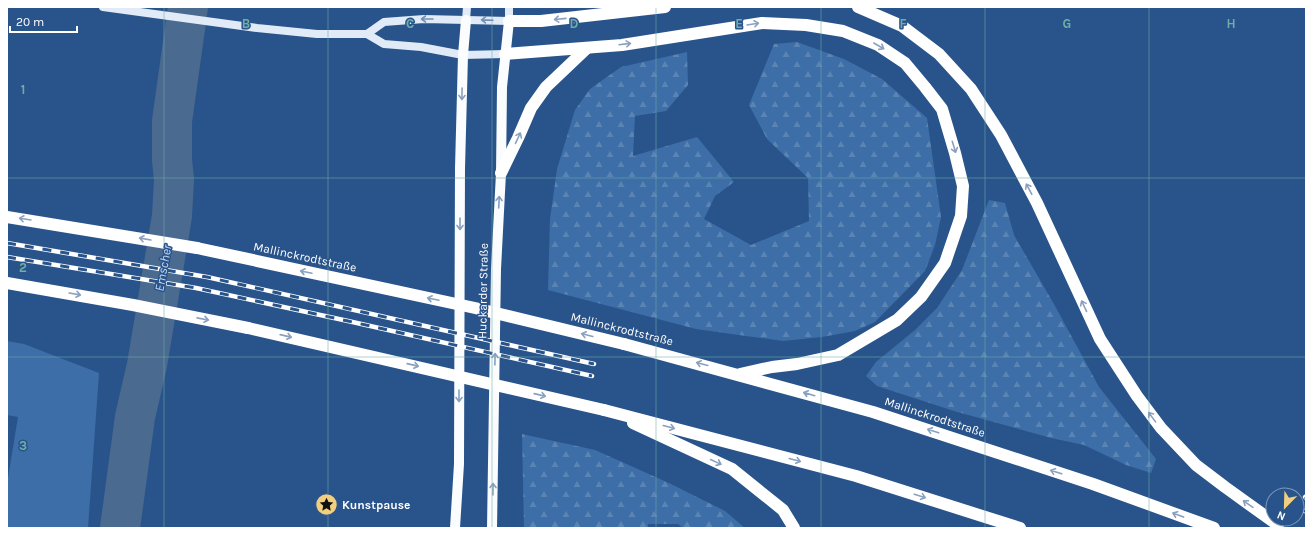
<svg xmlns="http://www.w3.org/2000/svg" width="1313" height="535" font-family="Karla,sans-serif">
<defs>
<pattern id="forest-firs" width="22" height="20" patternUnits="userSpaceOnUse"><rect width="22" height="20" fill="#3d6ea7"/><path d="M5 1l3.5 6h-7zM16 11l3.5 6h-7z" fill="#5a84b4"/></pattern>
</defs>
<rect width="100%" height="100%" fill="#29548b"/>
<polygon fill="#3d6ea7" points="7,341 24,344 99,373 88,528 7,528 7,484 18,417 7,415"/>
<g fill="url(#forest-firs)">
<polygon points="797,42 844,59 882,79 927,118 941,217 935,245 925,271 875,322 855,331 822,337 783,341 696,329 548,290 550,219 557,169 575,110 590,89 621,67 687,52 688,85 666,111 635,116 633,156 697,137 734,182 715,196 704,219 751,245 809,221 808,178 767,139 749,105 774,44"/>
<polygon points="989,200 1005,203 1014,235 1055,306 1099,387 1156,459 1151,473 1126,465 1084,445 1051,438 954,411 877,386 866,376 876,362 915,330 937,308 962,270"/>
<polygon points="522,434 595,450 669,483 725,511 745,528 683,528 678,524 648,524 648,528 524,528"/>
</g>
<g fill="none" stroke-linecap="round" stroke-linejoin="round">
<polyline stroke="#4b6a90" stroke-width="40" points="120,528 135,417 147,365 172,216 174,180 172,160 172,121 188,7"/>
<g stroke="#e1ebf8" stroke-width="8">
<polyline points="103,7 257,28 317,34 367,34 384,22 424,19 509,21 509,7"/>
<polyline points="466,20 467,7"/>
<polyline points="367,34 384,44 421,47 463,55 505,54"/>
</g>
<g stroke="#fafcfe" stroke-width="10">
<polyline points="455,528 459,464 460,168 463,55 466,20"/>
<polyline points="492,528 496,269 501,173 502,87 509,21"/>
</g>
<g stroke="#fff" stroke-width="12">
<polyline points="858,7 902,26 939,54 971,89 1001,135 1037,203 1100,339 1137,396 1161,428 1196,465 1225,487 1275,523 1278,528"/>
<polyline points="509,21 541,21 665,7"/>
<polyline points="505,54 622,45 762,23 806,25 843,31 878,45 905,63 925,87 942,109 955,153 963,186 961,216 945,263 921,297 897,320 838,355 797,364 772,367 740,374"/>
<polyline points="501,173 518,138 531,108 546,87 586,49"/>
<polyline points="7,217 197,248"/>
<polyline points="7,283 133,305 248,328"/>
<polyline points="624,344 873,412 1093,484 1214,528"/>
<polyline points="604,410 856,476 1020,528"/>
<polyline points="633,423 732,469 783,510 794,528"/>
</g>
<defs>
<g id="rail">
<polyline points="7,243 207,277 594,364"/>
<polyline points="7,257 196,288 348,321 592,376"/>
<polyline points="1305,497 1306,498"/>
<polyline points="1304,511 1306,511"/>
</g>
</defs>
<use href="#rail" stroke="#fff" stroke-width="4.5"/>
<use href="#rail" stroke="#29548b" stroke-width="3" stroke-dasharray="9" stroke-linecap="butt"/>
<g stroke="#fff" stroke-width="12">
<polyline points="197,248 475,308 624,344"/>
<polyline points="248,328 604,410"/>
</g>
</g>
<defs><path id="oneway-shaft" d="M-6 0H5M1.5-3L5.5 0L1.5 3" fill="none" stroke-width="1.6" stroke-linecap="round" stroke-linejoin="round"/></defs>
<g stroke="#7390b7">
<use href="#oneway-shaft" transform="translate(427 19) rotate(180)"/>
<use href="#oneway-shaft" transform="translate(487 20) rotate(-178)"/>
</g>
<g stroke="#89a1bf">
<use href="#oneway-shaft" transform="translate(560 19) rotate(174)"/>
<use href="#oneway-shaft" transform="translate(753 24) rotate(-9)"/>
<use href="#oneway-shaft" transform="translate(625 44) rotate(-7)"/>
<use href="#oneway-shaft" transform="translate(879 46) rotate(30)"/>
<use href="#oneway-shaft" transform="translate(518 138) rotate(-65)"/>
<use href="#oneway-shaft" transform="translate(954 147) rotate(73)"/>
<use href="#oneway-shaft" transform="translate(1029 189) rotate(-118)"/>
<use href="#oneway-shaft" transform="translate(25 219) rotate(-171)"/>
<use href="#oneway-shaft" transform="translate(145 239) rotate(-170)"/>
<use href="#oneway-shaft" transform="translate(306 272) rotate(-168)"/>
<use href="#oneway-shaft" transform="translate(75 294) rotate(10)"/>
<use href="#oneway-shaft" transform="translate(433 299) rotate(-168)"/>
<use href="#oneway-shaft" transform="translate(1084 306) rotate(-115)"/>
<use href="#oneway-shaft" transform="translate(203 319) rotate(11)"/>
<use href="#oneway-shaft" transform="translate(587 335) rotate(-166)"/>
<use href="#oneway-shaft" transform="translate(286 336) rotate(13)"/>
<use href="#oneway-shaft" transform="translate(702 364) rotate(-165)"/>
<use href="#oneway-shaft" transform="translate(413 365) rotate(13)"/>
<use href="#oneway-shaft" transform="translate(809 394) rotate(-164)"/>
<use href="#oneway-shaft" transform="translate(540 395) rotate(13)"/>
<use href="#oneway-shaft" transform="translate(1152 417) rotate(-126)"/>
<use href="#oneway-shaft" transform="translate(669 427) rotate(15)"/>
<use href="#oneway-shaft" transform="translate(933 431) rotate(-162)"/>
<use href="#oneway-shaft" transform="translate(795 460) rotate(15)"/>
<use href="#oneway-shaft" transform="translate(716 462) rotate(25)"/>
<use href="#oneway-shaft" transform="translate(1056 472) rotate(-162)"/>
<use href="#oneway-shaft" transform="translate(920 496) rotate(18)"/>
<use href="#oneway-shaft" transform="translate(1248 504) rotate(-145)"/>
<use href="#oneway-shaft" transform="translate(1178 515) rotate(-160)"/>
</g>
<g stroke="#87a0bf">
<use href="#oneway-shaft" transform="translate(462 94) rotate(91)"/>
<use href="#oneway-shaft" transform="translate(499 202) rotate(-87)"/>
<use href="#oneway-shaft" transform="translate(460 224) rotate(90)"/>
<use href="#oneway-shaft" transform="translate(495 359) rotate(-89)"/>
<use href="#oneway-shaft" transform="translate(459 396) rotate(90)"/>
<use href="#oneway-shaft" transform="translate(493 489) rotate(-89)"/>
</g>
<path fill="none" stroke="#6fada8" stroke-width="1" stroke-opacity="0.55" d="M164,7V528M328,7V528M492,7V528M656,7V528M821,7V528M985,7V528M1149,7V528M7,178H1306M7,357H1306"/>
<defs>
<symbol id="sight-disc" viewBox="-11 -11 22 22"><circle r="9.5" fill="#f1cf7e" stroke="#29548b"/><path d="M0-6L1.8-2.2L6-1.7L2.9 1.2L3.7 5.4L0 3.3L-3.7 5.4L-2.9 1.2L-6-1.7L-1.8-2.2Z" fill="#111"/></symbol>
</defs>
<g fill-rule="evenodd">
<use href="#sight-disc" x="314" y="492" width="25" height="25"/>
</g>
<g text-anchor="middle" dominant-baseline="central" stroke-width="3" stroke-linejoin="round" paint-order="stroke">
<g font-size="12" fill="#fff" stroke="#29548b">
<text transform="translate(305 257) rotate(12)">Mallinckrodtstraße</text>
<text transform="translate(483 291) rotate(-89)">Huckarder Straße</text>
<text transform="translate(622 329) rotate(14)">Mallinckrodtstraße</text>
<text transform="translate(935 417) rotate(18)">Mallinckrodtstraße</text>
</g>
<g font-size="12" font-weight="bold" fill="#fff" stroke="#29548b" text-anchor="start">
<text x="342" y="505">Kunstpause</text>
</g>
<g font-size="13" font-style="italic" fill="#c3d8f0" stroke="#29548b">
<text transform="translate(163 268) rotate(-80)">Emscher</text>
</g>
</g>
<g font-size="13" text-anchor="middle" font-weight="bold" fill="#6fada8" stroke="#29548b" stroke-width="3" stroke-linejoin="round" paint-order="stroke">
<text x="246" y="28">B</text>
<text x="410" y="28">C</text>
<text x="574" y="28">D</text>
<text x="739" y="28">E</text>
<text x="903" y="28">F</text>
<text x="1067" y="28">G</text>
<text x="1231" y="28">H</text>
<text x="23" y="94">1</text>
<text x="23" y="272">2</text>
<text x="23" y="450">3</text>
</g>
<rect width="1313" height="535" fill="none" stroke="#ffffff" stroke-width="16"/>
<g transform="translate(1285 507) rotate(203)"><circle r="19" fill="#29548b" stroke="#7f98b9"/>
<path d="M0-3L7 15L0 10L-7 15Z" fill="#f1cf7e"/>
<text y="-6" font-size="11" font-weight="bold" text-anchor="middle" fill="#ffffff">N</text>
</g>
<path d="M10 26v6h67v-6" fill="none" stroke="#ffffff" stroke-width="2"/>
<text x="16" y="26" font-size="12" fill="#ffffff" stroke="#29548b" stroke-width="3" paint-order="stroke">20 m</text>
</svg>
